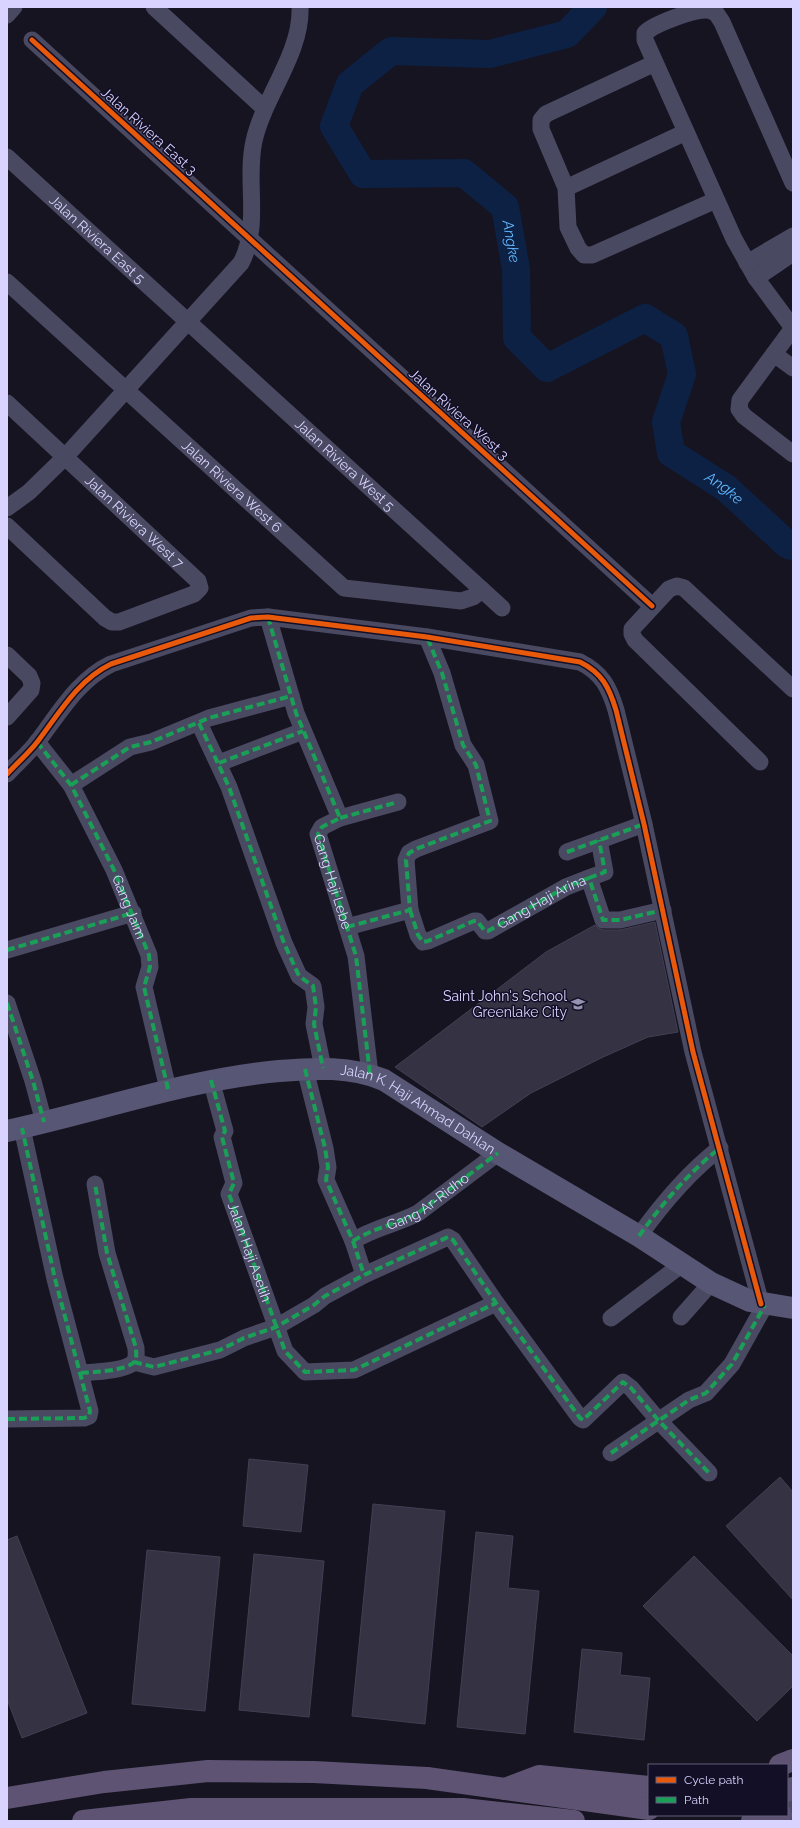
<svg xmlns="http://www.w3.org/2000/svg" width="800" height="1828" font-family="Raleway,sans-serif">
<rect width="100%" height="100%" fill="#161421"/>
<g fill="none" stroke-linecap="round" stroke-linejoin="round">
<path stroke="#0d2144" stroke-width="28" id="s1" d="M593,7L567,34L490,54L391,51L350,84L334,126L363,174L464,173L505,207L516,269L517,338L547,368L645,318L674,336L682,374L666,422L671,453L726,488L788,545L793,546"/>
</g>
<g fill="#343243" stroke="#433f54">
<polygon points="655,922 678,1032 648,1037 601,1058 531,1093 482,1127 395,1067 546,952 595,925 598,928 603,930 620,930"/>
<polygon points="249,1459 308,1465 301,1532 243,1526"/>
<polygon points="780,1477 793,1492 793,1600 726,1526"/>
<polygon points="373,1504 445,1511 425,1724 352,1716"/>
<polygon points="476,1532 513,1536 508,1588 539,1591 525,1734 457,1727"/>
<polygon points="17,1536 87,1713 22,1738 7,1699 7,1540"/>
<polygon points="147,1550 220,1557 205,1711 132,1704"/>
<polygon points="254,1554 324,1561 309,1717 239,1710"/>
<polygon points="694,1556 793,1656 793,1686 757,1721 643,1606"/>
<polygon points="582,1649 622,1653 620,1675 650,1678 644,1740 574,1732"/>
</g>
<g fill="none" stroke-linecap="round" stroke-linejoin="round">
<g stroke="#4a4962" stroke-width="17">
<polyline points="154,7 264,108"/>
<polyline points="7,15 14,7"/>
<polyline points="32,40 652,606"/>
<polyline points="655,63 546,114 541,120 541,129 566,188 568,227 578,248 584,255 592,255 716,200"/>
<path id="s2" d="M7,157L502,608"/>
<path d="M793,183L722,22L716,13C713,12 710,10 707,10C694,9 654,24 645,33V40L734,239L756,278L793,328"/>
<polyline points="566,188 686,132"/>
<polyline points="747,263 793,236"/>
<polyline points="756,278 793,253"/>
<path id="s3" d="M7,282L344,588L461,601L473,597L482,590"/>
<polyline points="793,328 740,400 739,409 744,416 793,454"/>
<polyline points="774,354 793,368"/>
<path id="s4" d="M7,403L198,581L200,588L194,594L119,622H112L105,618L7,526"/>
<path d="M7,508L29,492L65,457L241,263C261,225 245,181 254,141C264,96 302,53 300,7"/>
<polyline points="268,617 296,713 340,818 322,827 318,834 356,956 370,1074"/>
<polyline points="7,655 29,676 32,683 31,690 7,717"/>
<polyline points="199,723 229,787 284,943 299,976 313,986 316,1007 314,1024 323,1068"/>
<path id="s5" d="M37,742L71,785L114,870L149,955L150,967L144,987L168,1089"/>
<polyline points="760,762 635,640 632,634 632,629 669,589 677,586 684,588 793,689"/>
<polyline points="219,763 303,731"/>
<path d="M7,774C17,763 29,753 38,741C60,712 78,680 111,664L251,618L268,617L427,637L580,662C602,673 609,687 616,710L644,824L693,1052L761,1304"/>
<polyline points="71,785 130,747 151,742 209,718 291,696"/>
<polyline points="340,818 398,802"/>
<polyline points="567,852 644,824"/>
<polyline points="589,878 605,872 599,840"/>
<path id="s6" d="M410,910L418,935L423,942L428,941L474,921H477L485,931H488L566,887L589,878L603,920H620L663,910"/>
<polyline points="347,927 410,910 406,860 409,853 416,849 490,821 476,765 463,745 442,673 427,637"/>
<polyline points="7,950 133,913"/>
<polyline points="7,1003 33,1081 44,1122"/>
<polyline points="305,1069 325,1148 328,1167 326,1180 353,1241 364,1275"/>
<polyline points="211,1080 225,1131 222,1137 234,1183 229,1194 285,1351 305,1372 354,1370 496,1303"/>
<path d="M639,1236C662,1204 689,1172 720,1148"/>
<path id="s7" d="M353,1241C373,1228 397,1224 418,1213L498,1153"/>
<polyline points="681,1317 711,1283"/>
<polyline points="611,1318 681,1265"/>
<polyline points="134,1362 154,1367 220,1350 244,1338 276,1327 314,1305 325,1296 364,1275 448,1237 453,1240 496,1303 580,1418 583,1420 623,1382 631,1388 659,1421 709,1473"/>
<path d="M81,1373C93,1372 128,1371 135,1361C137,1357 136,1353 136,1348L107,1253L95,1184"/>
<polyline points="7,1419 84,1418 89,1416 90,1411 55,1279 22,1128"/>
<polyline points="611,1453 689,1400 706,1393 732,1364 765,1305"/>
</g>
<polyline stroke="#4a4962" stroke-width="21" points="787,1811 793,1807"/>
<path stroke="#575674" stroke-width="22" id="s8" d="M7,1131C99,1111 185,1080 279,1071C315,1068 351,1066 384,1080L498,1153L639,1236L711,1283L750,1301L793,1308"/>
<g stroke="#5e5373" stroke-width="22">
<polyline points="780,1765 793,1760"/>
<polyline points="505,1789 539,1776 649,1787"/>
<polyline points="787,1791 793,1788"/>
<polyline points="7,1798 104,1782 208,1771 314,1772 427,1778 649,1809"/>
<polyline points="83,1821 191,1809 463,1809 574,1821"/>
<polyline points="752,1821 781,1815"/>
</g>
<g stroke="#1a9f57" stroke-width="4" stroke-dasharray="8 4" stroke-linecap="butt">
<path id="s9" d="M268,617L296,713L340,818L322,827L318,834L356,956L370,1074"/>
<polyline points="199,723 229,787 284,943 299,976 313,986 316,1007 314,1024 323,1068"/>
<polyline points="37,742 71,785 114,870 149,955 150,967 144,987 168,1089"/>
<polyline points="219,763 303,731"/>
<polyline points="71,785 130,747 151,742 209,718 291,696"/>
<polyline points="340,818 398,802"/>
<polyline points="567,852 644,824"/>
<polyline points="589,878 605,872 599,840"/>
<polyline points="410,910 418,935 423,942 428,941 474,921 477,921 485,931 488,931 566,887 589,878 603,920 620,920 663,910"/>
<polyline points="347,927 410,910 406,860 409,853 416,849 490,821 476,765 463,745 442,673 427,637"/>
<polyline points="7,950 133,913"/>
<polyline points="7,1003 33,1081 44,1122"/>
<polyline points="305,1069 325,1148 328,1167 326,1180 353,1241 364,1275"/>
<path id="s10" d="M211,1080L225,1131L222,1137L234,1183L229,1194L285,1351L305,1372L354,1370L496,1303"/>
<path d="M639,1236C662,1204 689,1172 720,1148"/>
<path d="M353,1241C373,1228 397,1224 418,1213L498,1153"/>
<polyline points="134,1362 154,1367 220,1350 244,1338 276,1327 314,1305 325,1296 364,1275 448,1237 453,1240 496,1303 580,1418 583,1420 623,1382 631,1388 659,1421 709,1473"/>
<path d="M81,1373C93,1372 128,1371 135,1361C137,1357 136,1353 136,1348L107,1253L95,1184"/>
<polyline points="7,1419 84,1418 89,1416 90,1411 55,1279 22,1128"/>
<polyline points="611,1453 689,1400 706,1393 732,1364 765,1305"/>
</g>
<defs>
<g id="cycleway">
<polyline points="32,40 652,606"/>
<path d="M7,774C17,763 29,753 38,741C60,712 78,680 111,664L251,618L268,617L427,637L580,662C602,673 609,687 616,710L644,824L693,1052L761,1304"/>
</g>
</defs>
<use href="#cycleway" stroke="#130f26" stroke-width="8"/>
<use href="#cycleway" stroke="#e8590c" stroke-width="5"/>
</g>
<defs>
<symbol id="school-bare" viewBox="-9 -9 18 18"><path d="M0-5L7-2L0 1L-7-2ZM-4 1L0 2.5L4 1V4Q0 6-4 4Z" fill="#9591b1" stroke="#130f26" stroke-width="2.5" paint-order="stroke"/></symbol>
</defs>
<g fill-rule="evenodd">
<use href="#school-bare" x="568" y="994" width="20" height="20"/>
</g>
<g text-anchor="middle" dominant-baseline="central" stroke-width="3" stroke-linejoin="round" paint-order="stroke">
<g font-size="14" fill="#d9d4ff" stroke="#130f26">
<text transform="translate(149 131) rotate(42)">Jalan Riviera East 3</text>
<text stroke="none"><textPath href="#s2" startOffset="122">Jalan Riviera East 5</textPath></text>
<text transform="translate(459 414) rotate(42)">Jalan Riviera West 3</text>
<text stroke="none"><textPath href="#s2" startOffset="457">Jalan Riviera West 5</textPath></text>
<text stroke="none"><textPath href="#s3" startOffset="304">Jalan Riviera West 6</textPath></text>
<text stroke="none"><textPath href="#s4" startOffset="174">Jalan Riviera West 7</textPath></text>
<text stroke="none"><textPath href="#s9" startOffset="292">Gang Haji Lebe</textPath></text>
<text stroke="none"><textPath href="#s6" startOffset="170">Gang Haji Arina</textPath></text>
<text stroke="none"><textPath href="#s5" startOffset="190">Gang Jaim</textPath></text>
<text stroke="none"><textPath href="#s8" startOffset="428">Jalan K. Haji Ahmad Dahlan</textPath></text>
<text stroke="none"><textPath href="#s7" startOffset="85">Gang Ar-Ridho</textPath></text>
<text stroke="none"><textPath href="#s10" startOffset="181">Jalan Haji Aselih</textPath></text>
</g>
<g font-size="14" fill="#d9d4ff" stroke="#130f26" text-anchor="end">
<text x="567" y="996">Saint John's School<tspan x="567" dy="16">Greenlake City</tspan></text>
</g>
<g font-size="15" font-style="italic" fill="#62b6ff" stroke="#130f26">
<text stroke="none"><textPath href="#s1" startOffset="559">Angke</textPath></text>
<text stroke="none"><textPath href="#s1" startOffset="1027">Angke</textPath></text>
</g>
</g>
<rect width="800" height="1828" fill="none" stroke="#d9d4ff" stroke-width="16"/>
<rect x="648" y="1764" width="140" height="52" fill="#130f26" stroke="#625e7d"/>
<rect x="656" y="1777" width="20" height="6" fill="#e8590c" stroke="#625e7d"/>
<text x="684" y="1784" font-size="12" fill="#d9d4ff">Cycle path</text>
<rect x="656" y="1797" width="20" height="6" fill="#1a9f57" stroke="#625e7d"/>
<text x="684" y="1804" font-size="12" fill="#d9d4ff">Path</text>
</svg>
